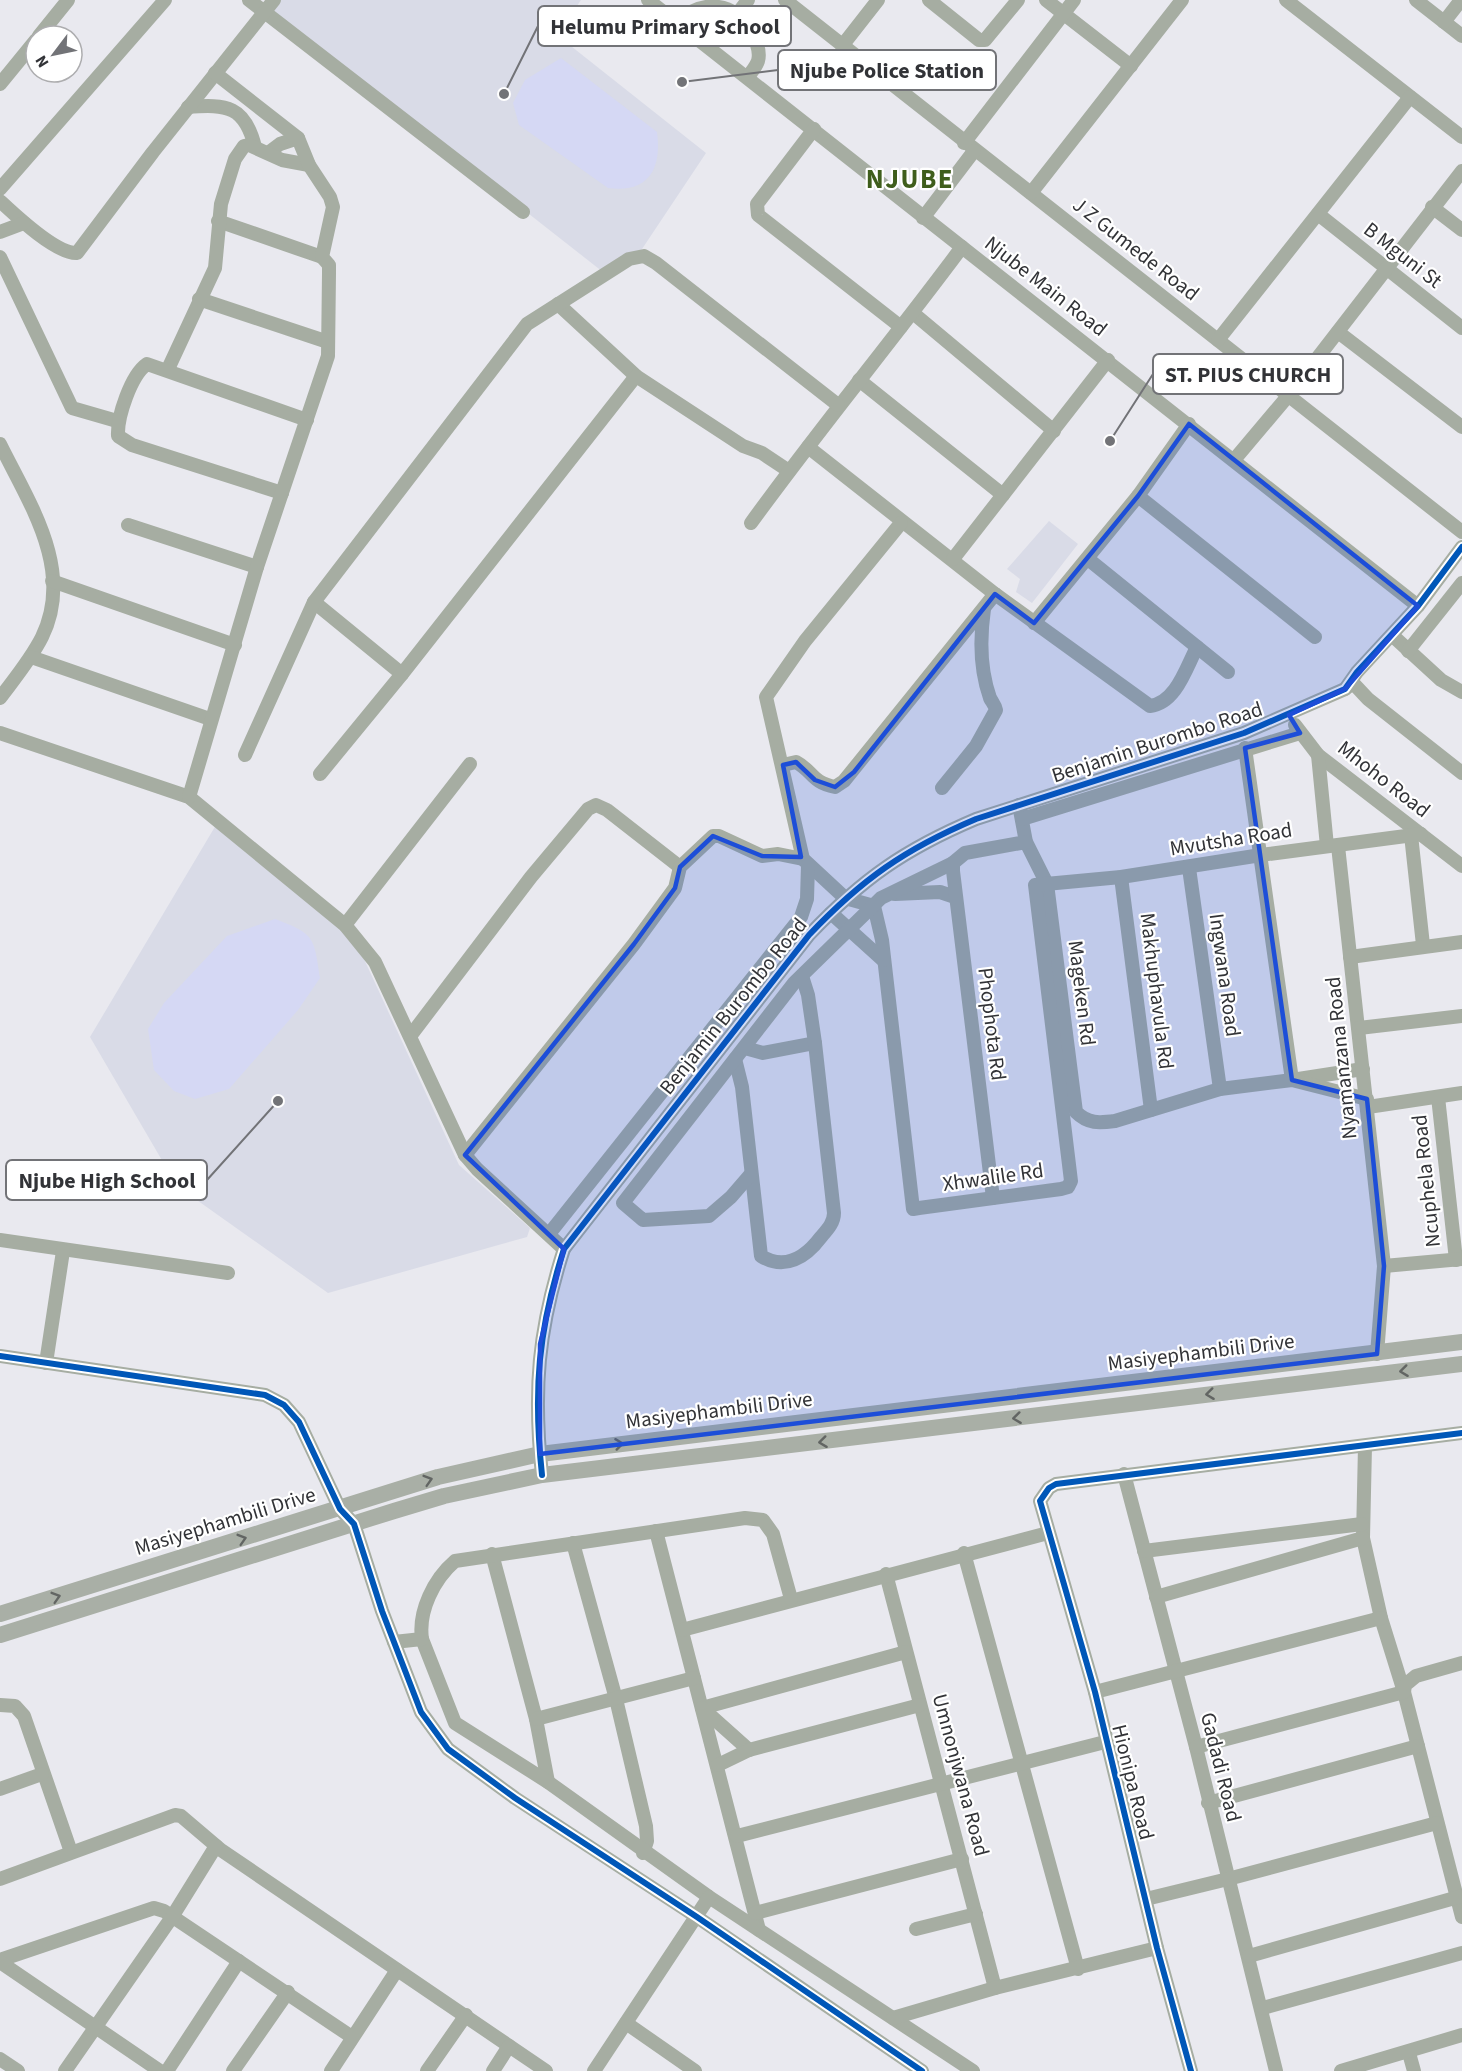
<svg xmlns="http://www.w3.org/2000/svg" width="1462" height="2071" font-family="'Source Sans 3',sans-serif">
<rect width="100%" height="100%" fill="#e9e9ef"/>
<g fill="#d9dbe7">
<polygon points="280,0 581,0 557,35 706,153 638,255 603,272 271,12"/>
<polygon points="1049,521 1078,544 1032,603 1016,592 1020,579 1007,569"/>
<polygon points="216,825 343,931 364,959 459,1165 530,1228 527,1237 328,1293 177,1186 90,1037"/>
</g>
<g fill="#d5d8f4">
<path d="M561,58L657,132C662,170 648,193 608,188L519,125L513,103L525,80Z"/>
<path d="M275,919C315,934 314,937 320,978L298,1010L229,1089L195,1099L174,1091L154,1070L148,1029L164,1003L227,936Z"/>
</g>
<g fill="none" stroke-linecap="round" stroke-linejoin="round">
<g stroke="#a6ada2" stroke-width="14">
<polyline points="249,0 523,212"/>
<polyline points="648,0 1418,606"/>
<polyline points="785,0 1462,532"/>
<polyline points="929,0 979,40 985,40 1018,0"/>
<polyline points="1046,0 1131,66"/>
<polyline points="1286,0 1462,137"/>
<polyline points="1416,0 1462,36"/>
<polyline points="738,13 748,0"/>
<polyline points="1444,22 1461,0"/>
<path d="M676,23C700,0 732,0 750,30C755,39 761,50 758,61C756,67 751,72 748,77"/>
<polyline points="39,36 68,0"/>
<polyline points="842,46 878,0"/>
<polyline points="0,84 36,40"/>
<path d="M188,107C227,104 245,106 255,147"/>
<polyline points="814,129 757,204 758,215 901,327"/>
<polyline points="964,143 1074,0"/>
<polyline points="268,153 280,144 298,138"/>
<polyline points="0,189 165,0"/>
<polyline points="1031,193 1182,0"/>
<path d="M0,201C15,215 56,254 77,253L153,152L274,0"/>
<polyline points="1432,207 1462,230"/>
<polyline points="1318,214 1462,328"/>
<polyline points="923,218 974,151"/>
<polyline points="218,221 322,257"/>
<polyline points="0,232 24,223"/>
<polyline points="0,257 72,408 117,421"/>
<polyline points="199,299 328,342"/>
<polyline points="558,304 636,376 743,446 762,453 789,471"/>
<polyline points="913,313 1054,431"/>
<polyline points="1338,332 1462,427"/>
<polyline points="1218,340 1410,97"/>
<polyline points="168,369 215,268 221,204 235,159 244,146 249,145 282,160 309,165"/>
<polyline points="859,380 1003,495"/>
<path d="M0,444C29,503 75,570 42,637C31,659 15,678 0,698"/>
<path d="M808,447L995,594L1150,706C1176,703 1186,668 1197,647"/>
<polyline points="1234,460 1288,396 1462,171"/>
<path d="M282,493L132,445L118,436C117,417 131,375 147,364L307,420"/>
<polyline points="1138,496 1315,637"/>
<path d="M751,523C819,429 893,340 962,247"/>
<polyline points="128,525 257,567"/>
<polyline points="953,559 1108,360"/>
<polyline points="1088,559 1228,672"/>
<polyline points="52,581 235,645"/>
<polyline points="314,602 402,674"/>
<polyline points="1034,623 1138,496 1189,424"/>
<polyline points="1393,636 1441,680 1462,692"/>
<polyline points="1408,651 1462,583"/>
<polyline points="31,657 210,719"/>
<polyline points="1345,689 1353,683 1368,699 1462,773"/>
<polyline points="1295,725 1318,755 1462,866"/>
<polyline points="0,733 189,797 345,925 375,962 465,1155 477,1169 564,1249"/>
<polyline points="1245,748 1292,1080 1363,1069"/>
<polyline points="245,755 314,602 527,324 629,259 644,256 656,263 838,405"/>
<polyline points="1318,755 1327,846"/>
<path d="M783,765L796,762C813,771 811,782 835,787L844,781L995,594"/>
<polyline points="320,774 402,674 636,376"/>
<path d="M942,788L976,746L996,710C995,705 992,702 990,698C980,670 980,637 984,609"/>
<polyline points="189,797 257,567 328,356 329,273 329,265 322,257 333,207 330,197 309,165 298,138 215,73"/>
<path d="M1019,805L1026,842L1047,884L1076,1112C1088,1124 1099,1123 1115,1121L1220,1089L1292,1080L1367,1099"/>
<polyline points="1022,819 1300,733"/>
<polyline points="1411,835 1423,945"/>
<polyline points="1338,846 1384,1266 1377,1354"/>
<polyline points="1189,868 1220,1089"/>
<polyline points="1121,877 1151,1110"/>
<polyline points="895,894 940,892 955,897"/>
<polyline points="874,906 882,940 913,1209 919,1208 1061,1189 1068,1187 1071,1181 1035,885 1121,877 1261,855 1421,834"/>
<polyline points="874,906 845,898 803,859 766,697 805,641 901,523"/>
<polyline points="831,913 883,960"/>
<polyline points="345,925 470,764"/>
<polyline points="1350,957 1462,942"/>
<polyline points="1359,1028 1462,1016"/>
<polyline points="411,1035 531,877 588,809 596,805 607,810 680,867"/>
<polyline points="745,1048 763,1053 815,1043"/>
<path d="M735,1059L742,1087L761,1256C785,1271 806,1257 821,1237C827,1230 834,1223 834,1213L815,1043L808,995L802,976"/>
<polyline points="1438,1097 1456,1260"/>
<polyline points="1368,1107 1462,1093"/>
<polyline points="465,1155 634,944 675,888 680,867 713,836 719,836 762,856 778,854 803,859"/>
<polyline points="750,1175 731,1197 709,1216 643,1220 623,1203 794,983 881,898 953,863"/>
<polyline points="993,1198 953,871 953,863 965,853 1026,842"/>
<polyline points="549,1234 801,917 807,899 808,865"/>
<polyline points="0,1240 228,1273"/>
<polyline points="1384,1266 1462,1259"/>
<polyline points="0,1356 265,1395 284,1405 299,1422 340,1509 354,1524 382,1611 421,1712 448,1749 515,1798 697,1917 922,2071"/>
<polyline points="46,1363 63,1251"/>
<polyline points="1365,1446 1363,1538 1381,1618 1404,1692 1462,1917"/>
<polyline points="1124,1474 1196,1747 1276,2071"/>
<path d="M542,1475C533,1390 538,1330 564,1249L809,935C862,879 905,849 976,819L1244,733L1345,689L1357,672L1418,606L1462,547"/>
<polyline points="656,1531 759,1930"/>
<polyline points="573,1543 616,1699 646,1826 647,1841 643,1853"/>
<polyline points="1144,1551 1362,1524"/>
<polyline points="964,1553 1078,1969"/>
<polyline points="492,1554 536,1719 548,1782"/>
<polyline points="886,1574 995,1988"/>
<polyline points="1156,1597 1363,1538"/>
<polyline points="682,1630 1048,1533"/>
<polyline points="422,1639 455,1723 548,1782 709,1897 973,2071"/>
<path d="M394,1642L422,1639C418,1611 434,1579 455,1561L745,1518L763,1520L773,1534L791,1599"/>
<polyline points="1095,1692 1381,1618"/>
<polyline points="0,1705 15,1706 24,1716 71,1852"/>
<polyline points="702,1708 906,1652"/>
<polyline points="702,1708 749,1750"/>
<polyline points="536,1719 694,1678"/>
<polyline points="1196,1747 1404,1692 1405,1685 1416,1676 1462,1663"/>
<polyline points="718,1765 749,1750 920,1705"/>
<polyline points="0,1789 42,1774"/>
<polyline points="1208,1803 1418,1746"/>
<polyline points="737,1836 1105,1742"/>
<polyline points="0,1879 175,1815 181,1816 221,1850 546,2071"/>
<polyline points="1146,1899 1228,1879 1437,1823"/>
<polyline points="755,1913 962,1859"/>
<polyline points="916,1929 976,1914"/>
<polyline points="1249,1956 1462,1896"/>
<polyline points="0,1960 154,1908 164,1911 352,2037"/>
<polyline points="0,1962 160,2071"/>
<polyline points="1263,2008 1462,1953"/>
<polyline points="893,2018 995,1988 1157,1948"/>
<polyline points="626,2023 695,2071"/>
<polyline points="1409,2053 1414,2071"/>
<polyline points="0,2059 18,2071"/>
<polyline points="65,2071 172,1917 216,1846"/>
<polyline points="167,2071 239,1961"/>
<polyline points="233,2071 288,1992"/>
<polyline points="331,2071 397,1970"/>
<polyline points="427,2071 466,2015"/>
<polyline points="493,2071 509,2046"/>
<polyline points="594,2071 709,1897"/>
<polyline points="1191,2071 1157,1948 1095,1692 1040,1501 1049,1488 1056,1484 1462,1433"/>
<polyline points="1341,2071 1462,2035"/>
</g>
<g stroke="#a9afa6" stroke-width="16">
<polyline points="0,1614 438,1477 540,1454 1462,1342"/>
<polyline points="0,1635 394,1511 444,1496 542,1475 1462,1364"/>
</g>
<defs>
<g id="cycleway">
<polyline points="0,1356 265,1395 284,1405 299,1422 340,1509 354,1524 382,1611 421,1712 448,1749 515,1798 697,1917 922,2071"/>
<path d="M542,1475C533,1390 538,1330 564,1249L809,935C862,879 905,849 976,819L1244,733L1345,689L1357,672L1418,606L1462,547"/>
<polyline points="1191,2071 1157,1948 1095,1692 1040,1501 1049,1488 1056,1484 1462,1433"/>
</g>
</defs>
<use href="#cycleway" stroke="#fff" stroke-width="10"/>
<use href="#cycleway" stroke="#0057b8" stroke-width="6"/>
</g>
<defs><path id="oneway-chevron" d="M-2-3.5L2.5 0L-2 3.5" fill="none" stroke-width="1.6" stroke-linecap="round" stroke-linejoin="round" transform="scale(1.5)"/></defs>
<g stroke="#626563">
<use href="#oneway-chevron" transform="translate(1404 1371) rotate(173)"/>
<use href="#oneway-chevron" transform="translate(1210 1394) rotate(173)"/>
<use href="#oneway-chevron" transform="translate(1017 1418) rotate(173)"/>
<use href="#oneway-chevron" transform="translate(823 1442) rotate(173)"/>
<use href="#oneway-chevron" transform="translate(619 1444) rotate(-7)"/>
<use href="#oneway-chevron" transform="translate(428 1480) rotate(-17)"/>
<use href="#oneway-chevron" transform="translate(242 1539) rotate(-17)"/>
<use href="#oneway-chevron" transform="translate(56 1597) rotate(-17)"/>
</g>
<path fill="#1d4ed8" fill-opacity="0.2" stroke="#1d4ed8" stroke-width="4.5" stroke-linejoin="round" d="M1189,424L1418,606L1345,689L1289,715L1300,733L1245,748L1292,1080L1367,1099L1384,1266L1377,1354L540,1454V1344L564,1249L465,1155L634,944L675,888L680,867L713,836L762,856L801,857L783,765L796,762L815,780L835,787L854,772L995,594L1034,623L1138,496Z"/>
<g text-anchor="middle" dominant-baseline="central" stroke-width="4.5" stroke-linejoin="round" paint-order="stroke">
<g font-size="21" fill="#323337" stroke="#fff">
<text transform="translate(1136 249) rotate(38)">J Z Gumede Road</text>
<text transform="translate(1403 255) rotate(38)">B Mguni St</text>
<text transform="translate(1046 286) rotate(38)">Njube Main Road</text>
<text transform="translate(1157 742) rotate(-18)">Benjamin Burombo Road</text>
<text transform="translate(1384 779) rotate(38)">Mhoho Road</text>
<text transform="translate(1231 839) rotate(-9)">Mvutsha Road</text>
<text transform="translate(1225 975) rotate(82)">Ingwana Road</text>
<text transform="translate(1157 991) rotate(83)">Makhuphavula Rd</text>
<text transform="translate(1082 993) rotate(83)">Mageken Rd</text>
<text transform="translate(733 1006) rotate(-51)">Benjamin Burombo Road</text>
<text transform="translate(992 1024) rotate(83)">Phophota Rd</text>
<text transform="translate(1341 1058) rotate(-96)">Nyamanzana Road</text>
<text transform="translate(993 1177) rotate(-8)">Xhwalile Rd</text>
<text transform="translate(1426 1181) rotate(-96)">Ncuphela Road</text>
<text transform="translate(1201 1352) rotate(-7)">Masiyephambili Drive</text>
<text transform="translate(719 1410) rotate(-7)">Masiyephambili Drive</text>
<text transform="translate(225 1521) rotate(-17)">Masiyephambili Drive</text>
<text transform="translate(1221 1767) rotate(76)">Gadadi Road</text>
<text transform="translate(961 1775) rotate(75)">Umnonjwana Road</text>
<text transform="translate(1133 1782) rotate(76)">Hionipa Road</text>
</g>
<g font-size="27" font-weight="bold" letter-spacing="1.5" fill="#3f5e1c" stroke="#fff">
<text x="910" y="179">NJUBE</text>
</g>
</g>
<path fill="none" stroke="#727377" stroke-width="2" d="M504 94L538 26M682 82L778 70M1110 441L1153 374M278 1101L207 1180"/>
<g fill="#727377" stroke="#fff" stroke-width="2">
<circle cx="504" cy="94" r="6"/>
<circle cx="682" cy="82" r="6"/>
<circle cx="1110" cy="441" r="6"/>
<circle cx="278" cy="1101" r="6"/>
</g>
<g fill="#fff" stroke="#727377" stroke-width="2">
<rect x="538" y="6" width="253" height="40" rx="6"/>
<rect x="778" y="50" width="218" height="40" rx="6"/>
<rect x="1153" y="354" width="190" height="40" rx="6"/>
<rect x="6" y="1160" width="201" height="40" rx="6"/>
</g>
<g font-size="22" text-anchor="middle" font-weight="bold" fill="#323337">
<text x="665" y="34">Helumu Primary School</text>
<text x="887" y="78">Njube Police Station</text>
<text x="1248" y="382">ST. PIUS CHURCH</text>
<text x="107" y="1188">Njube High School</text>
</g>
<g transform="translate(54 54) rotate(238)"><circle r="28" fill="#ffffff" stroke="#adadaf" stroke-width="1.5"/>
<path d="M0-4.5L10 22L0 15L-10 22Z" fill="#727377"/>
<text y="-9" font-size="16" font-weight="bold" text-anchor="middle" fill="#323337">N</text>
</g>
</svg>
